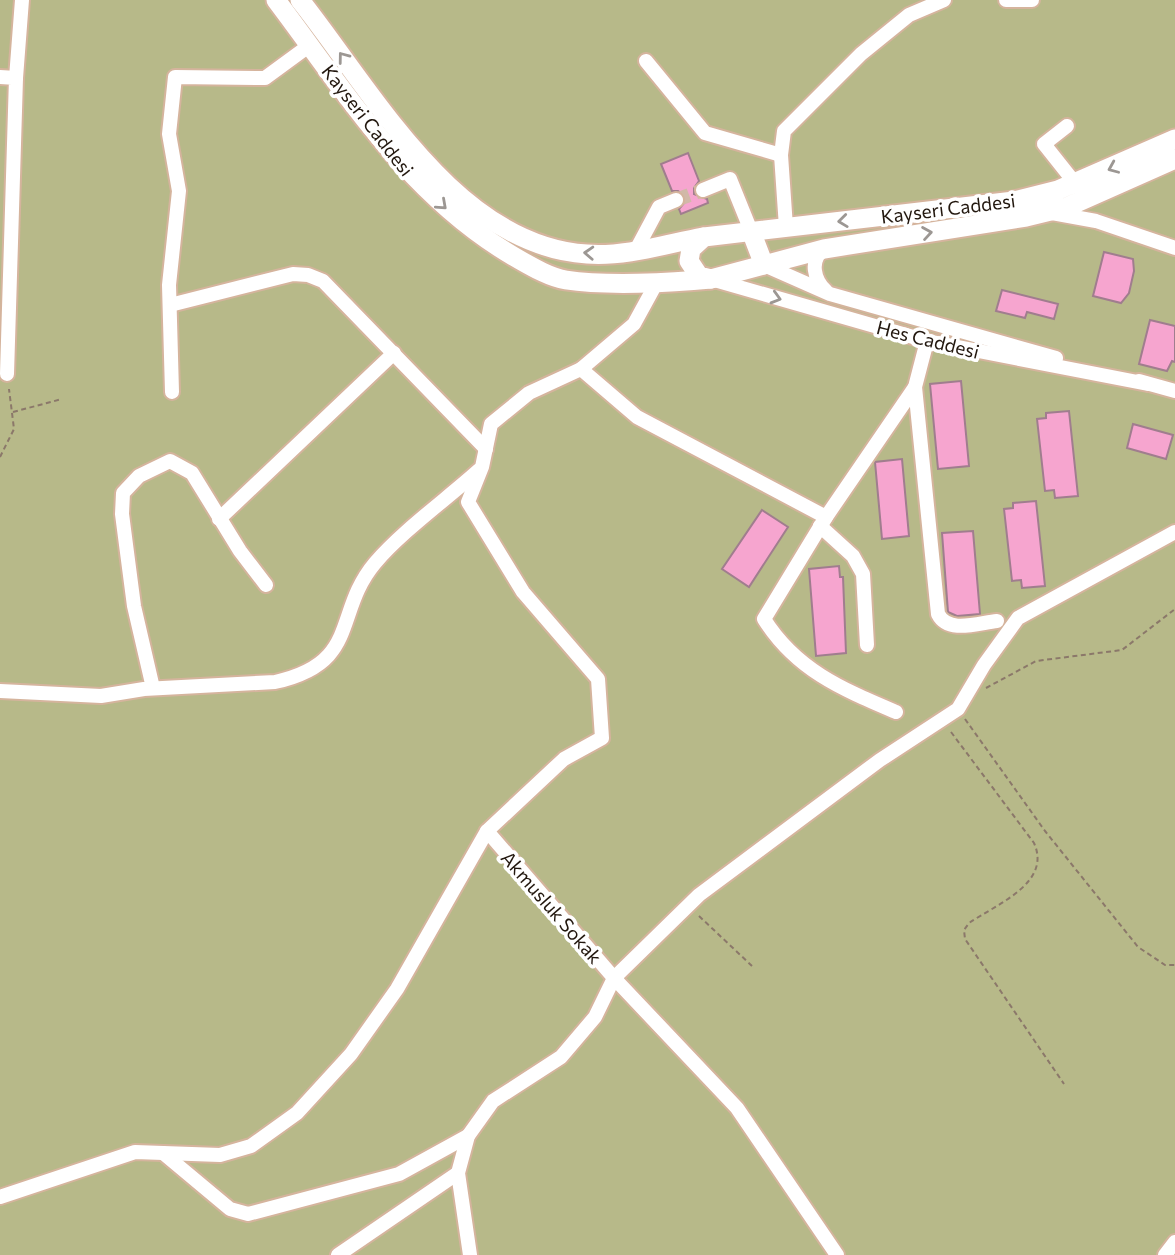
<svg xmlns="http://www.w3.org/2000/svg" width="1175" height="1255" font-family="Commissioner,sans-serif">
<rect width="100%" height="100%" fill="#fde1cf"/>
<rect fill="#b7b989" x="0" y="0" width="1175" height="1255"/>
<g fill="#f6a5cf" stroke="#a07d8e" stroke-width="2">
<polygon points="688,153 699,181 694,188 694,194 707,199 708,203 681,214 679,209 685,202 685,196 678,191 672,191 661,164"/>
<polygon points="1104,252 1133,259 1134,271 1129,293 1121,303 1093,296"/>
<polygon points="1002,290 1058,304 1054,319 1027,312 1025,318 996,311"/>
<polygon points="1150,320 1175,326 1175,362 1172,361 1167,371 1139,364"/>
<polygon points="961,381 969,466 938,469 930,384"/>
<polygon points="1069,411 1078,496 1055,498 1054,490 1045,491 1037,419 1046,418 1046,413"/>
<polygon points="1133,424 1173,435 1166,459 1127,448"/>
<polygon points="902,459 909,536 882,539 875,462"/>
<polygon points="1036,501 1045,586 1022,588 1021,580 1012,581 1004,509 1013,508 1013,503"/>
<polygon points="762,510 788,527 749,587 722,569"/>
<polygon points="973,531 980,614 957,616 948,612 942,533"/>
<polygon points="839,566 840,577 843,577 846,653 816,656 809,569"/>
</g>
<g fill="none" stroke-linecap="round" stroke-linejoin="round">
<polyline stroke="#d1b9a8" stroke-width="14" stroke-dasharray="14 7" stroke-linecap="butt" points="676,200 703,190"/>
<defs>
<g id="minor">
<polyline points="1006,0 1032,0"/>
<polyline points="646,61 705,133 781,155"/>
<polyline points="0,77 16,78 7,374"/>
<polyline points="16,78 22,0"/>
<polyline points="1067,126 1044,144 1075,183"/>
<polyline points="703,190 730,179 751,231"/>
<polyline points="1052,213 1096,221 1175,248"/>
<polyline points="786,227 781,155 784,131 861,54 909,15 944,0"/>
<path d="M824,249C809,260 814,280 826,291"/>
<polyline points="636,250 659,207 676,200"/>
<polyline points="764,265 830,294 1056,358"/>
<polyline points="711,279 927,341 1148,384"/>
<polyline points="170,305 293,274 308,275 323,281 486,449"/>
<polyline points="581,369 637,417 826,517 915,387 927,341"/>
<polyline points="1139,381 1175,391"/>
<path d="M915,387L938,614C948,634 978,623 997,621"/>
<polyline points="172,392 169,285 179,191 169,134 175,77 265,78 310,45"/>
<path d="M826,517L764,619C796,670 842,689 896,712"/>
<polyline points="219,519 394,353"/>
<polyline points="820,526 853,556 863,574 867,645"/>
<polyline points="153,688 134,606 122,514 123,493 139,476 170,461 192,473 240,551 266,585"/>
<path d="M0,691L101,696L144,689L275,682C361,663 333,613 375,563C401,532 448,498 479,470"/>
<polyline points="163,1153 230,1209 248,1214 399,1174 468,1136"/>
<polyline points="0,1197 135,1152 220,1155 251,1146 297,1113 351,1054 397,989 487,831 564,759 602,738 598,679 523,592 468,502 482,467 491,424 529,393 581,369 634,324 657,282"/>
<polyline points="338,1255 458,1173"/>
<polyline points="470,1255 458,1173 468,1136 493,1101 561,1057 595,1017 614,978 487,831"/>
<polyline points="837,1255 737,1108 614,978 699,895 880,760 958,709 984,665 1018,618 1175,532"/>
<polyline points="1165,1255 1175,1242"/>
</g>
<g id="major">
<path d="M276,0C347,94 409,195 513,256C529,265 548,277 566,280C605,286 671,283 711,279"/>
<path d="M300,0C373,92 456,246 587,254C625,257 666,244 703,237"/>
<polyline points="1175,139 1058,190 1014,201 704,237 691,249 689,261 699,276 711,279 824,249 1026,217 1067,207 1175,159"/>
<polyline points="751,231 764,265"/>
</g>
</defs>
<use href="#minor" stroke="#d5b49d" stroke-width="18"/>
<use href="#major" stroke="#d5b49d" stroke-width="23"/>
<g stroke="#8b786a" stroke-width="2" stroke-dasharray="5 3.5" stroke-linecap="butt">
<polyline points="13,412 62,399"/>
<polyline points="0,457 14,429 9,389"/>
<polyline points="986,688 1036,661 1122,650 1175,609"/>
<polyline points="965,719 1045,831 1138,947 1165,965 1175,965"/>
<path d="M951,732L1034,843C1052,883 997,904 969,923L964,930L965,939L1064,1084"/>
<polyline points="699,916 752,966"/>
</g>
<use href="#minor" stroke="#fff" stroke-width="14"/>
<use href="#major" stroke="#fff" stroke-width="19"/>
</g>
<defs><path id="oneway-chevron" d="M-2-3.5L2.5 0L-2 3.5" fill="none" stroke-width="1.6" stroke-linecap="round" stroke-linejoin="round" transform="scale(1.75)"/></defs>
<g stroke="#9c9793">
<use href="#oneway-chevron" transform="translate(343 57) rotate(-127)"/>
<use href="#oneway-chevron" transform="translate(1113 168) rotate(157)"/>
<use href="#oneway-chevron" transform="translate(442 205) rotate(42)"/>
<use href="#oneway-chevron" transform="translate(843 221) rotate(173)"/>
<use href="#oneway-chevron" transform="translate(927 233) rotate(-9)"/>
<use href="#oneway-chevron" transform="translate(589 253) rotate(-177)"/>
<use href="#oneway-chevron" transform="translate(776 298) rotate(16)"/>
</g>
<g text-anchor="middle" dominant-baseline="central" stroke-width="7" stroke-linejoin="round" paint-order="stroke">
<g font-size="19" fill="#22170e" stroke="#fff">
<text transform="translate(368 120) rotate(52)">Kayseri Caddesi</text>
<text transform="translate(948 208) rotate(-7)">Kayseri Caddesi</text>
<text transform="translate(928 339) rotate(14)">Hes Caddesi</text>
<text transform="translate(552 907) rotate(49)">Akmusluk Sokak</text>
</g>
</g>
</svg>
